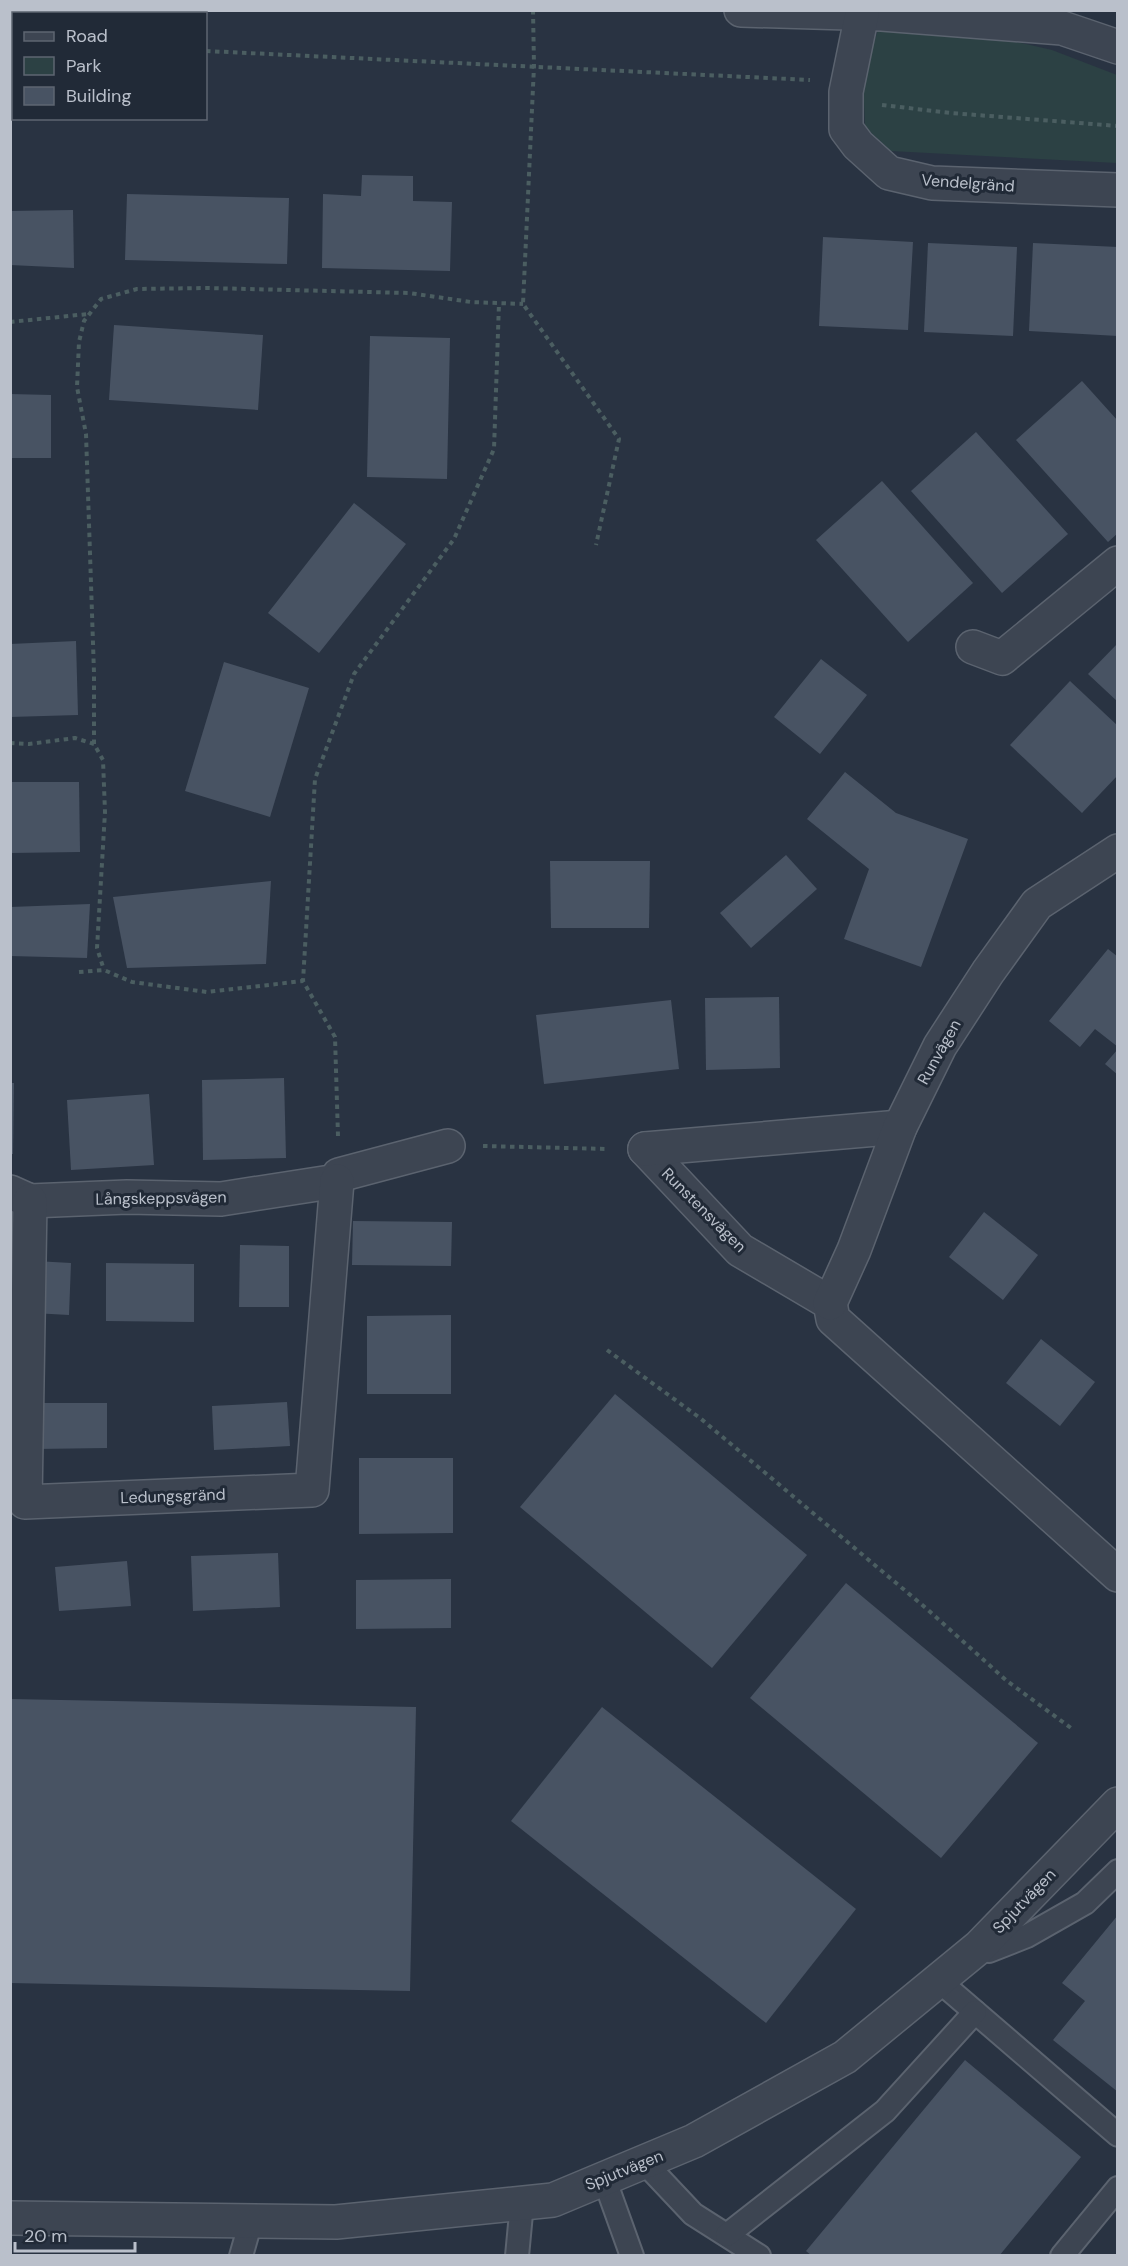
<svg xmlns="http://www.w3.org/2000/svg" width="1128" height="2266" font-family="'DM Sans',sans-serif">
<rect width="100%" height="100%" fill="#293342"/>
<polygon fill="#2c4144" points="934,23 1052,50 1117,75 1117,163 891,151 865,127 863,76 879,27"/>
<g fill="#485363">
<polygon points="362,175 413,176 413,201 452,202 450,271 322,268 323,194 361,196"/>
<polygon points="127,194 289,198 287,264 125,260"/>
<polygon points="73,210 74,268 10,265 10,211"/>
<polygon points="823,237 913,242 908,330 819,326"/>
<polygon points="928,243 1017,247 1013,336 924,332"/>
<polygon points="1033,243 1118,247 1118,336 1029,331"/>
<polygon points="114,325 263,335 258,410 109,400"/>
<polygon points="370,336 450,338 447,479 367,477"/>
<polygon points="1082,381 1118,421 1118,533 1108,542 1016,440"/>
<polygon points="10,394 51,395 51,458 10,458"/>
<polygon points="976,432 1068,534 1002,593 911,491"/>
<polygon points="882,481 973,583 908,642 816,540"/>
<polygon points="354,503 406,544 319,653 268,613"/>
<polygon points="76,641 78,715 10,717 10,644"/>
<polygon points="1118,643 1118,702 1088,674"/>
<polygon points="821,659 867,695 820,754 774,717"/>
<polygon points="224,662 309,688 270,817 185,791"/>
<polygon points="1070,681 1118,726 1118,775 1082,813 1010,745"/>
<polygon points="845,772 896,813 968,839 921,967 844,939 869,869 807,819"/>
<polygon points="10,782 79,782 80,852 10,853"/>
<polygon points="786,855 817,889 751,948 720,913"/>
<polygon points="550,861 650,861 649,928 551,928"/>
<polygon points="271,881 266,964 127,968 113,897"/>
<polygon points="90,904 87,958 10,956 10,907"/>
<polygon points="1108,949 1118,957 1118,1047 1095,1029 1080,1047 1049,1021"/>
<polygon points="779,997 780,1068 706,1070 705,998"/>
<polygon points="671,1000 679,1069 544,1084 536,1015"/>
<polygon points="1118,1049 1118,1075 1105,1064"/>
<polygon points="284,1078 286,1158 203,1160 202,1080"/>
<polygon points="10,1083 14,1083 13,1154 10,1154"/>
<polygon points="149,1094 154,1165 71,1170 67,1100"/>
<polygon points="984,1212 1038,1255 1003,1300 949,1257"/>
<polygon points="353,1221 452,1222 451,1266 352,1265"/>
<polygon points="240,1245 289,1246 289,1307 239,1307"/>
<polygon points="35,1261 71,1263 69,1315 33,1313"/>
<polygon points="106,1263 194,1264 194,1322 106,1321"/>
<polygon points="451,1315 451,1394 367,1394 367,1316"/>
<polygon points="1041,1339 1095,1382 1060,1426 1006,1383"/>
<polygon points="615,1394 807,1555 712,1668 520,1507"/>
<polygon points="287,1402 290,1446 214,1450 212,1406"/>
<polygon points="36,1403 107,1403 107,1448 36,1449"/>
<polygon points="359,1458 453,1458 453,1533 359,1534"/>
<polygon points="278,1553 280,1607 193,1611 191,1556"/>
<polygon points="127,1561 131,1606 59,1611 55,1567"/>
<polygon points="451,1579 451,1628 356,1629 356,1580"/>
<polygon points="846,1583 1038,1743 941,1858 750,1698"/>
<polygon points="10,1699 416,1707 410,1991 10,1983"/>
<polygon points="602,1707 856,1909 766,2023 511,1821"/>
<polygon points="1118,1915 1118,2092 1053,2040 1085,2001 1062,1983"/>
<polygon points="965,2060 1081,2157 999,2256 812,2256 806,2251"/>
</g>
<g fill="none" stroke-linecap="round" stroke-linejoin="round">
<defs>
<g id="service">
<polyline points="979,1947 989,1951 1027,1936 1085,1903 1118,1871"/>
<polyline points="938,1980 1118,2135"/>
<polyline points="644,2162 693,2214 759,2256"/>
<polyline points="604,2178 632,2256"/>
<polyline points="727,2235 885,2111 975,2012"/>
<polyline points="241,2256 251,2221"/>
<polyline points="517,2256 522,2203"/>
<polyline points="1062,2256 1118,2188"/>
</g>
<g id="minor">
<polyline points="741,10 882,14 1062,28 1118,47"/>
<polyline points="862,14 846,92 846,129 858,145 889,173 932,183 1118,190"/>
<polyline points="973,647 1002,658 1118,563"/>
<polyline points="645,1149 740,1250 830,1303 833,1319 1118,1575"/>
<polyline points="645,1149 900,1127"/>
<polyline points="10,1192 30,1201 127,1197 221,1199 337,1181 339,1175 448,1146"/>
<polyline points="30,1201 25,1502 312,1490 337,1181"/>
<polyline points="830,1303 854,1250 900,1127 940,1046 988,972 1037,904 1118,851"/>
<polyline points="10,2218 336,2222 553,2200 694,2141 845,2057 979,1947 1118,1804"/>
</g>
</defs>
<use href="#service" stroke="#5b636f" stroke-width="26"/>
<use href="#minor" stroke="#5b636f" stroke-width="36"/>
<g stroke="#4b5e61" stroke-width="4" stroke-dasharray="4.5 4.5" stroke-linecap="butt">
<polyline points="533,10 534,66 523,304 619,439 596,545"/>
<polyline points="10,43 14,43"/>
<polyline points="206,51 810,80"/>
<polyline points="882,105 951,113 1118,126"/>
<polyline points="10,322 88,314"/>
<polyline points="10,743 29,744 75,738 94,744 103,760 105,812 97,948 104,970"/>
<polyline points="94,744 94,673 86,434 77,387 79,342 84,321 101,299 137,289 208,288 409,293 471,302 523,304"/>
<polyline points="79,972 104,970 132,982 207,992 303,981"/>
<polyline points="338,1136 335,1037 303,981 315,779 354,674 454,539 494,449 499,303"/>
<polyline points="483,1146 608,1149"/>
<polyline points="607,1350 700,1418 927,1609 1007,1681 1071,1728"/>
</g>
<use href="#service" stroke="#3d4552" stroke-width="22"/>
<use href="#minor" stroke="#3d4552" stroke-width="33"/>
</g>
<g text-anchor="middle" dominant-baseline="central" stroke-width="6" stroke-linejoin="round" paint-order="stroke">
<g font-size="16" fill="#bac0cb" stroke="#212a37">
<text transform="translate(968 183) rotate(4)">Vendelgränd</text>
<text transform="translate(939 1052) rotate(-61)">Runvägen</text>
<text transform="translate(161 1198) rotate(-1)">Långskeppsvägen</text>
<text transform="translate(704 1210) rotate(45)">Runstensvägen</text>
<text transform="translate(173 1496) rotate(-2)">Ledungsgränd</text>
<text transform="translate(1024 1901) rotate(-46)">Spjutvägen</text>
<text transform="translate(624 2170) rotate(-22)">Spjutvägen</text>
</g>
</g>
<rect width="1128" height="2266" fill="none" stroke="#bac0cb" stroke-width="24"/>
<rect x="12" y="12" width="195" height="108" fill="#212a37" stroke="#5e6672" stroke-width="1.5"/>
<rect x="24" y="32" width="30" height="9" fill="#3d4552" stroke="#5e6672" stroke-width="1.5"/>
<text x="66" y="42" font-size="18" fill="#bac0cb">Road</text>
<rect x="24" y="57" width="30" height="18" fill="#2c4144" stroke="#5e6672" stroke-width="1.5"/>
<text x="66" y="72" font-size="18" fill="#bac0cb">Park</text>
<rect x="24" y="87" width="30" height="18" fill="#485363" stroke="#5e6672" stroke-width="1.5"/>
<text x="66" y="102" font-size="18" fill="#bac0cb">Building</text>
<path d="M15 2242v9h120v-9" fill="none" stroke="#bac0cb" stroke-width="3"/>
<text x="24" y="2242" font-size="18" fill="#bac0cb" stroke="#212a37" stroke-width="4.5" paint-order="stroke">20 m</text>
</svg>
